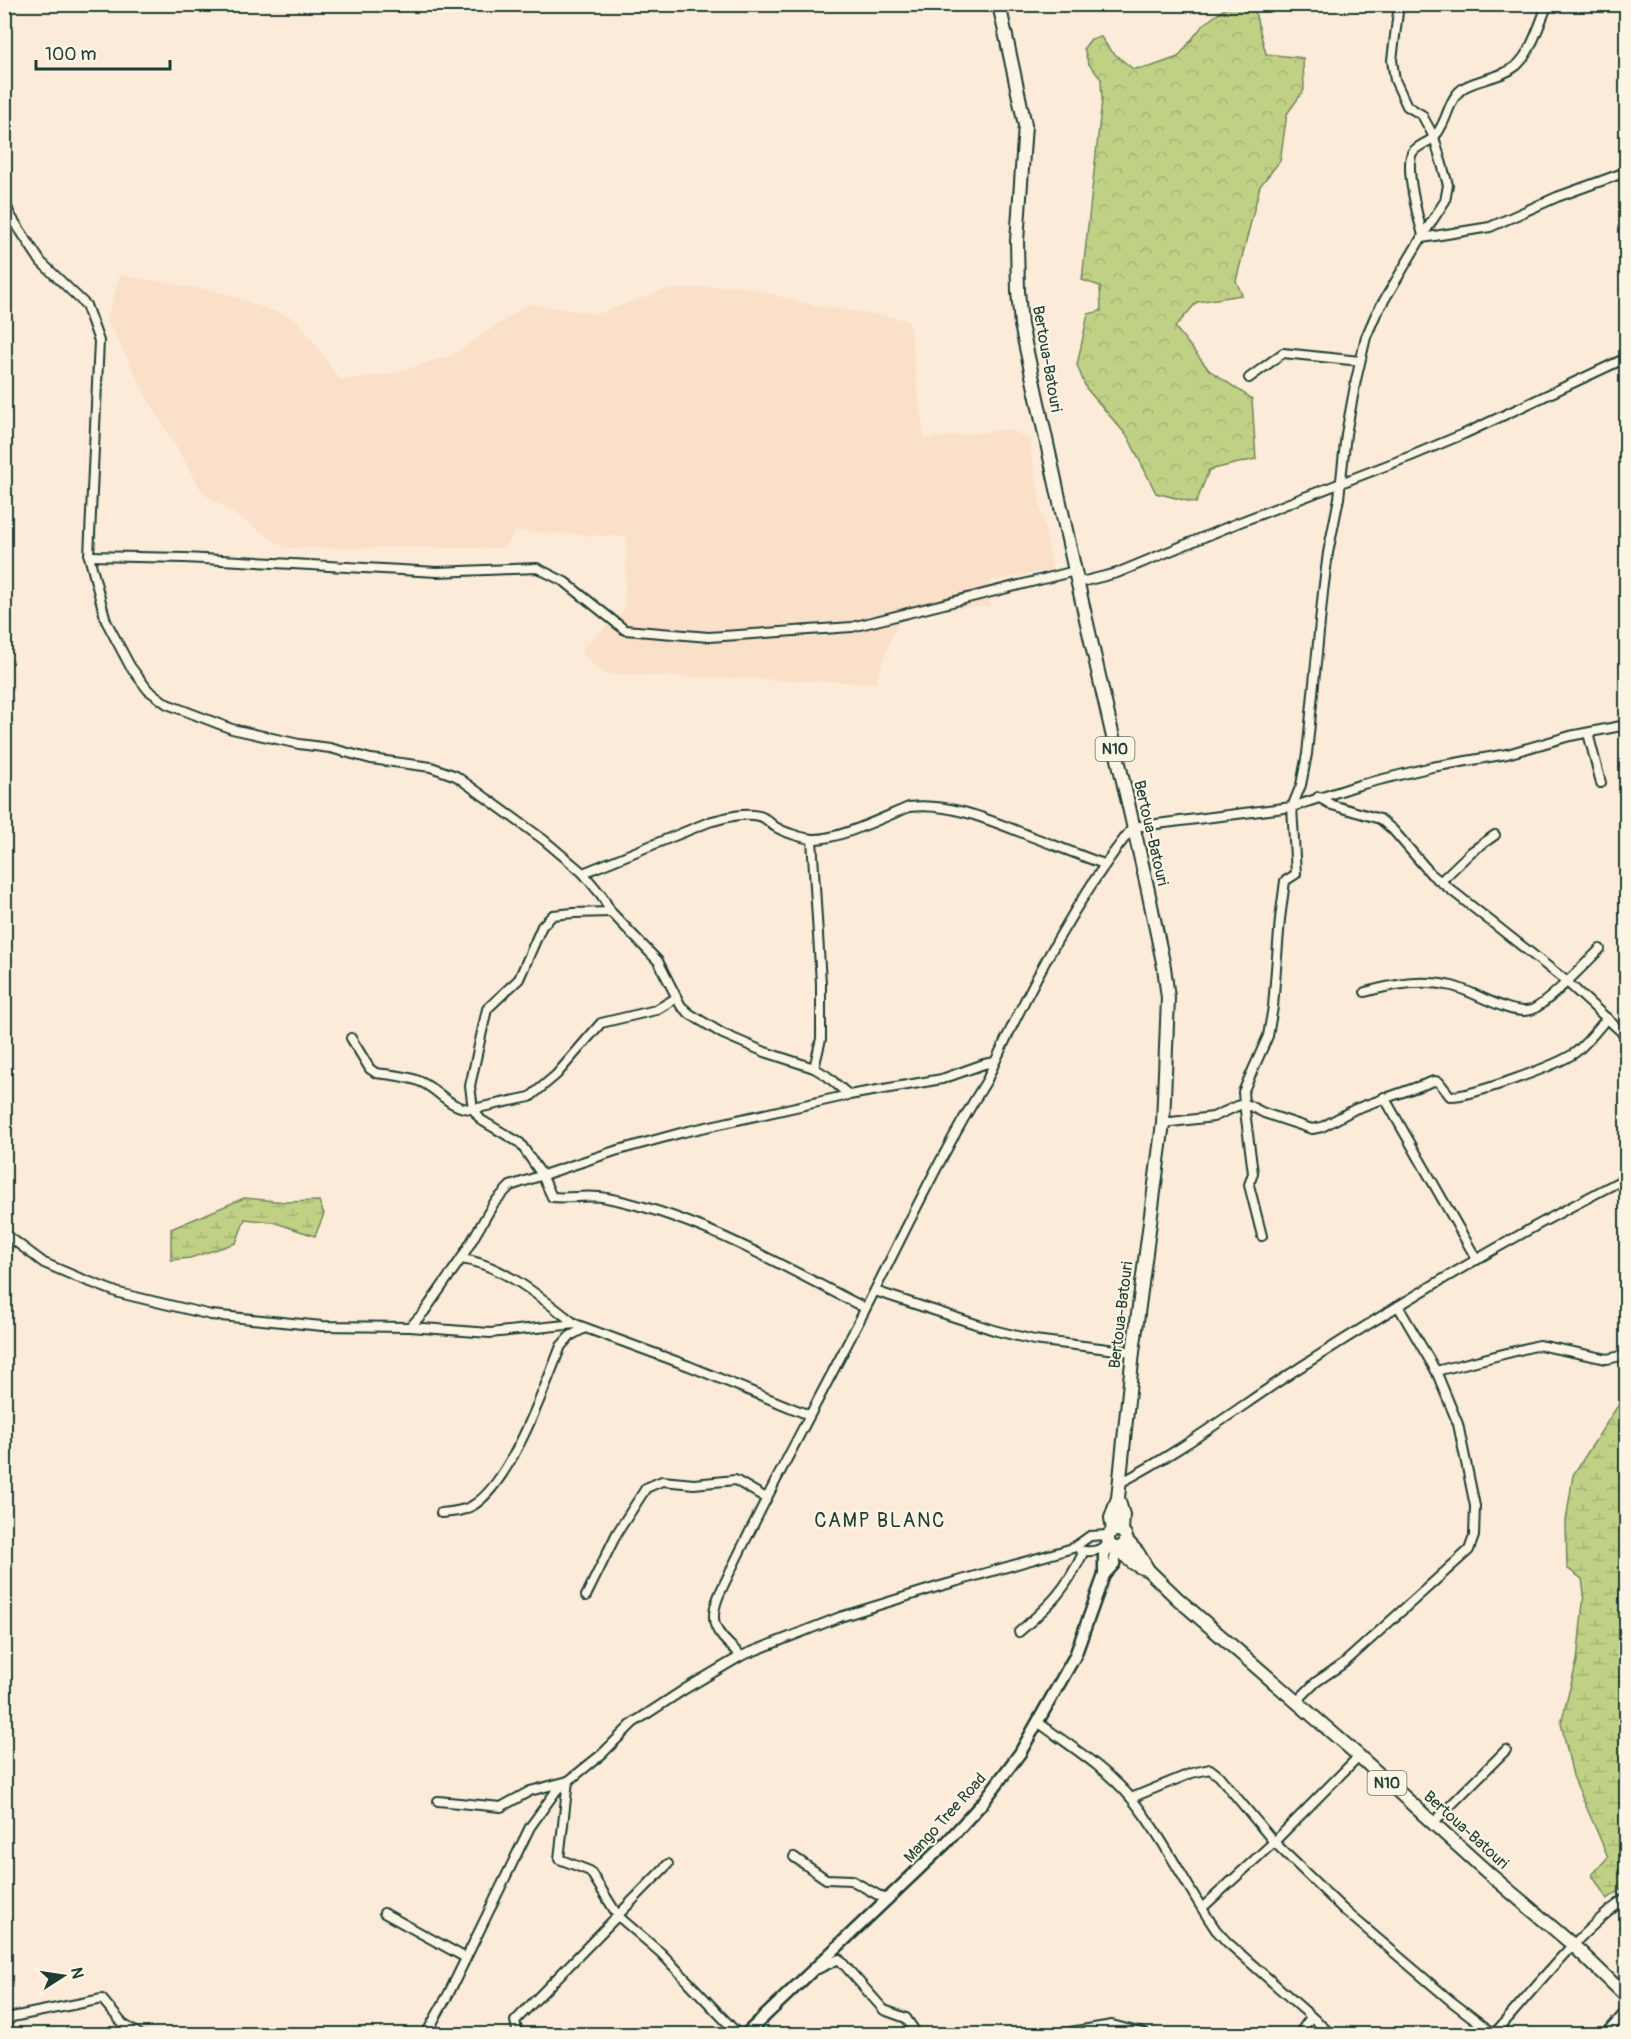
<svg xmlns="http://www.w3.org/2000/svg" width="1631" height="2039" font-family="Pangolin,sans-serif">
<defs>
<pattern id="forest-crowns" width="20" height="18" patternUnits="userSpaceOnUse" patternTransform="scale(1.5)"><rect width="20" height="18" fill="#c0d186"/><path d="M2 6a3 3 0 1 1 6 0M12 15a3 3 0 1 1 6 0" fill="none" stroke="#a5b474"/></pattern>
<pattern id="wetland-marsh" width="20" height="14" patternUnits="userSpaceOnUse" patternTransform="scale(1.5)"><rect width="20" height="14" fill="#c0d186"/><path d="M1 5h8M5 5V1M11 12h8M15 12V8" fill="none" stroke="#a5b474"/></pattern>
</defs>
<rect width="100%" height="100%" fill="#fbebd8"/>
<filter id="ink" filterUnits="userSpaceOnUse"><feTurbulence type="fractalNoise" baseFrequency=".0167" numOctaves="2"/><feDisplacementMap in="SourceGraphic" scale="12" xChannelSelector="R" yChannelSelector="G"/><feConvolveMatrix kernelMatrix="1 2 1 2 8 2 1 2 1" color-interpolation-filters="sRGB"/></filter>
<g filter="url(#ink)">
<polygon fill="#fae0c9" points="120,275 221,292 298,320 340,380 391,374 452,355 529,304 597,314 664,290 738,285 812,305 909,320 924,439 1010,429 1029,439 1052,570 990,581 990,606 901,612 875,683 602,674 580,651 624,610 627,537 515,531 504,548 285,548 203,493 149,401 107,319"/>
<polygon fill="url(#forest-crowns)" stroke="#70875d" stroke-width="1.5" points="1231,4 1253,5 1266,54 1303,58 1304,90 1287,114 1280,161 1260,186 1236,281 1242,295 1197,302 1175,327 1209,370 1252,399 1256,459 1209,470 1196,503 1156,493 1128,437 1086,388 1077,365 1088,314 1101,311 1100,286 1082,280 1102,100 1101,79 1088,63 1084,48 1091,39 1101,37 1110,50 1133,69 1150,67 1178,57 1203,25"/>
<g fill="url(#wetland-marsh)" stroke="#70875d" stroke-width="1.5">
<polygon points="244,1198 286,1202 319,1201 324,1214 315,1236 273,1222 245,1219 236,1243 190,1258 171,1260 171,1229"/>
<polygon points="1626,1393 1626,1887 1607,1899 1592,1875 1608,1857 1573,1776 1561,1723 1577,1661 1584,1593 1582,1579 1567,1568 1566,1521 1573,1475"/>
</g>
<g fill="none" stroke-linecap="round" stroke-linejoin="round">
<defs>
<g id="minor">
<polyline points="1399,4 1392,60 1395,80 1407,106 1422,115 1434,137 1448,185 1445,201 1423,235"/>
<polyline points="4,199 10,215 41,262 86,305 99,341 89,556 106,621 130,666 148,690 167,704 232,729 299,744 330,748 371,759 431,767 456,776 544,840 583,873 602,896 611,912 658,961 681,1006 690,1014 723,1034 765,1052 814,1068 827,1076 849,1095"/>
<polyline points="1422,238 1490,227 1557,197 1626,172"/>
<polyline points="1249,378 1283,353 1360,361"/>
<polyline points="89,556 185,558 437,572 537,568 565,582 625,630 709,637 852,627 1075,571"/>
<polyline points="1077,583 1117,573 1240,522 1411,456 1466,433 1626,358"/>
<polyline points="1588,733 1601,783"/>
<polyline points="1318,797 1332,805 1380,819 1393,830 1431,874 1566,981 1626,1036"/>
<polyline points="812,839 821,983 821,1039 814,1068"/>
<path d="M583,873L709,822C725,818 742,812 759,816C765,817 769,822 774,826C783,832 802,838 813,839C838,840 884,817 909,807C950,802 992,821 1030,836C1054,845 1079,855 1104,864"/>
<polyline points="1441,881 1471,852 1495,835"/>
<path d="M611,912L573,913L553,915L542,926L519,979L487,1009L470,1086L473,1109L481,1120L520,1143L542,1175L552,1197C570,1199 589,1194 607,1198C699,1216 782,1266 865,1308"/>
<path d="M1365,992C1395,984 1422,979 1452,986C1474,991 1510,1016 1531,1010C1545,1006 1587,962 1600,949"/>
<path d="M351,1038L370,1069L376,1073C391,1075 410,1076 423,1083C441,1092 450,1109 473,1109L530,1097L556,1075L601,1023L656,1010L676,998"/>
<polyline points="1384,1097 1477,1260"/>
<path d="M1163,1123L1213,1117L1244,1103L1243,1092L1268,1036L1273,1007L1280,919L1285,881L1296,874L1292,807L1301,785L1307,754L1323,592L1328,553L1339,498L1346,434L1356,380L1366,337L1376,314L1423,235C1418,218 1405,169 1412,153C1416,146 1428,143 1434,137C1437,134 1440,129 1442,125C1449,112 1451,95 1465,87C1482,78 1501,78 1516,66C1532,52 1539,24 1548,4"/>
<path d="M4,1233L44,1263L77,1277L119,1293L211,1315L322,1326L410,1327L424,1312L461,1259L494,1203L510,1186L615,1151L684,1132L849,1095L942,1079L984,1064L995,1062C1034,979 1076,899 1133,827L1292,807L1359,785L1432,767L1507,754L1570,736L1626,725"/>
<path d="M1262,1236L1249,1185L1253,1173L1244,1103L1264,1113L1312,1129L1322,1127L1355,1109L1434,1081L1439,1082L1450,1096C1470,1097 1559,1065 1576,1052C1588,1042 1597,1030 1607,1018"/>
<path d="M461,1259C502,1264 543,1299 575,1324"/>
<polyline points="875,1291 997,1331 1034,1340 1133,1352"/>
<polyline points="410,1327 490,1333 575,1324 689,1366 809,1415"/>
<polyline points="1436,1371 1539,1345 1607,1359 1626,1355"/>
<path d="M1118,1484C1182,1451 1239,1407 1299,1368C1405,1300 1514,1235 1626,1178"/>
<path d="M441,1513C453,1512 463,1511 472,1506C511,1483 544,1388 561,1346L570,1336L585,1328"/>
<path d="M1080,1550C1091,1553 1099,1551 1108,1544"/>
<polyline points="586,1596 617,1533 646,1488 662,1481 694,1484 735,1480 766,1498"/>
<path d="M1019,1632C1051,1604 1066,1590 1084,1551"/>
<path d="M741,1656C719,1634 706,1627 719,1595C767,1492 823,1393 874,1292C910,1221 944,1148 987,1080L995,1062"/>
<polyline points="1296,1702 1316,1682 1344,1663 1469,1550 1474,1536 1475,1506 1458,1424 1436,1371 1398,1306"/>
<path d="M1039,1723C1069,1745 1107,1769 1131,1798C1164,1838 1187,1888 1216,1930L1227,1942L1331,2034"/>
<polyline points="1131,1798 1192,1773 1210,1769 1219,1776 1274,1842 1343,1909 1451,2001 1494,2034"/>
<polyline points="438,1801 501,1807 530,1791 568,1781 559,1859 590,1871 618,1916 661,1953 738,2034"/>
<polyline points="1433,1823 1506,1750"/>
<polyline points="794,1857 826,1879 851,1880 887,1900"/>
<polyline points="1202,1908 1274,1842 1359,1756"/>
<polyline points="384,1913 466,1958"/>
<polyline points="818,1969 839,1959 884,2010 906,2018 917,2034"/>
<polyline points="4,2025 12,2017 102,1999 123,2024 139,2034"/>
<polyline points="1064,2033 1112,2025 1146,2034"/>
<polyline points="426,2034 449,1993 530,1827 556,1791 602,1754 633,1723 685,1689 741,1656 840,1617 937,1587 1073,1548 1090,1536 1108,1535"/>
<polyline points="521,2034 517,2030 515,2021 668,1864"/>
<polyline points="1299,2034 1311,2017"/>
<path d="M1494,2034C1536,1987 1575,1935 1626,1898"/>
<polyline points="1606,2034 1626,2011"/>
</g>
<g id="secondary">
<polyline points="1104,1575 1114,1564 1117,1548"/>
<polyline points="746,2034 946,1843 984,1801 1020,1753 1075,1656 1104,1575 1104,1555 1109,1545"/>
</g>
<g id="trunk">
<polyline points="999,4 1025,125 1017,241 1018,291 1021,325 1075,571 1147,886 1164,967 1168,998 1163,1123 1133,1352 1118,1498 1111,1518 1113,1530"/>
<polyline points="1118,1498 1123,1515 1122,1531"/>
<circle cx="1117" cy="1539" r="9"/>
<polyline points="1126,1540 1138,1553 1148,1570 1178,1599 1359,1756 1486,1871 1573,1945 1626,1996"/>
<path d="M1121,1547C1126,1560 1135,1566 1148,1570"/>
</g>
</defs>
<use href="#minor" stroke="#1f3d34" stroke-width="12"/>
<use href="#secondary" stroke="#1f3d34" stroke-width="15"/>
<use href="#trunk" stroke="#1f3d34" stroke-width="16"/>
<use href="#minor" stroke="#fcf5e5" stroke-width="8"/>
<use href="#secondary" stroke="#fcf5e5" stroke-width="10"/>
<use href="#trunk" stroke="#fcf5e5" stroke-width="12"/>
</g>
</g>
<g text-anchor="middle" dominant-baseline="central" stroke-width="4.5" stroke-linejoin="round" paint-order="stroke">
<g fill="#fcf5e5" stroke="#617469" stroke-width="1.5">
<rect x="1095.5" y="737" width="39" height="24" rx="4.5"/>
<rect x="1367.5" y="1771" width="39" height="24" rx="4.5"/>
</g>
<g font-size="15" font-weight="bold" fill="#1f3d34">
<text x="1115" y="749">N10</text>
<text x="1387" y="1783">N10</text>
</g>
<g font-size="16" fill="#1f3d34" stroke="#fcf5e5">
<text transform="translate(1047 359) rotate(80)">Bertoua-Batouri</text>
<text transform="translate(1151 833) rotate(77)">Bertoua-Batouri</text>
<text transform="translate(1121 1315) rotate(-83)">Bertoua-Batouri</text>
<text transform="translate(945 1818) rotate(-48)">Mango Tree Road</text>
<text transform="translate(1466 1830) rotate(42)">Bertoua-Batouri</text>
</g>
<g font-size="20" letter-spacing="1.5" fill="#1f3d34" stroke="#fcf5e5">
<text x="880" y="1520">CAMP BLANC</text>
</g>
</g>
<rect width="1631" height="2039" fill="none" stroke="#fcf5e5" stroke-width="24"/>
<rect x="12" y="12" width="1607" height="2015" fill="none" stroke="#1f3d34" stroke-width="2" filter="url(#ink)"/>
<g transform="translate(63 1976) rotate(78)" stroke="#fcf5e5" stroke-width="4.5" paint-order="stroke">
<path d="M0-4.5L10 22L0 15L-10 22Z" fill="#1f3d34"/>
<text y="-9" font-size="16" font-weight="bold" text-anchor="middle" fill="#1f3d34">N</text>
</g>
<path d="M36 60v9h134v-9" fill="none" stroke="#1f3d34" stroke-width="3"/>
<text x="45" y="60" font-size="18" fill="#1f3d34" stroke="#fcf5e5" stroke-width="4.5" paint-order="stroke">100 m</text>
</svg>
